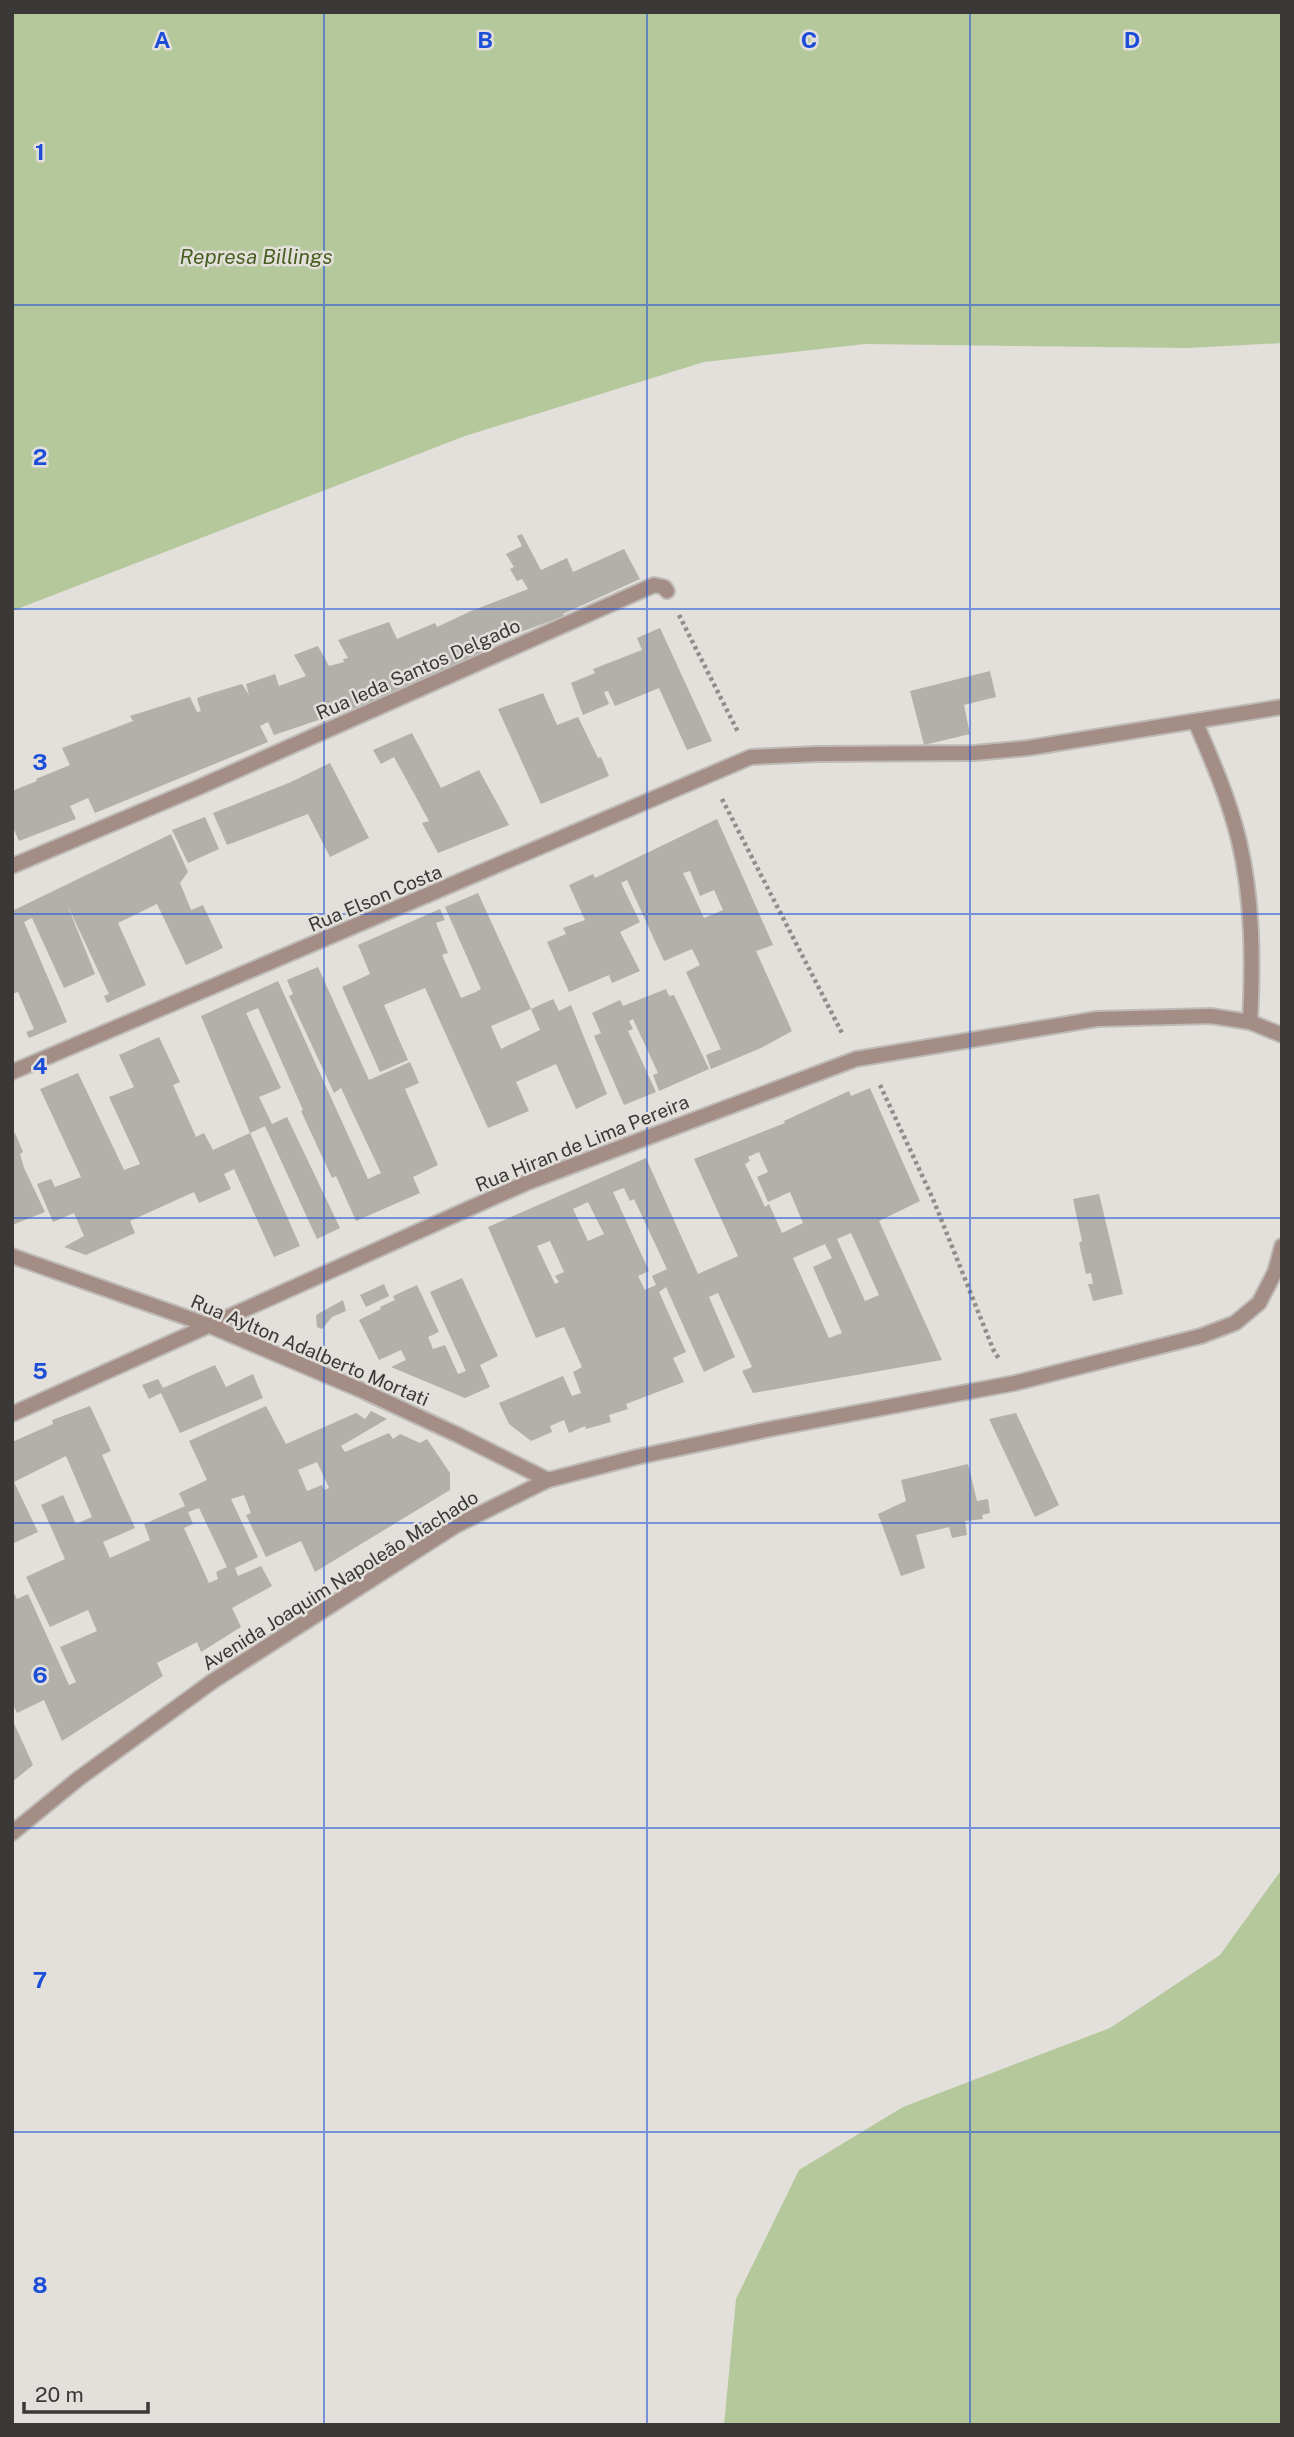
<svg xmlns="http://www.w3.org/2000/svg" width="1294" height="2437" font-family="'Public Sans',sans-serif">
<rect width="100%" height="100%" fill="#e3dfdb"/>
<g fill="#b4c89b">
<polygon points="12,12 1282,12 1282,343 1187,348 865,344 704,362 465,436 12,611"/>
<polygon points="1282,1869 1282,2425 724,2425 736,2299 799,2170 903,2107 1110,2028 1220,1955"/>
</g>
<g fill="#b1b0ab" fill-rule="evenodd">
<polygon points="522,534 541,570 567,558 573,572 624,549 640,579 563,614 564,616 488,644 490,648 455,665 363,705 274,735 268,722 260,726 268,742 95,813 88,798 70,806 76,819 19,841 12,825 12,791 37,781 36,779 70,765 62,748 133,721 130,716 190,697 197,712 201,711 197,699 199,697 242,684 249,695 246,684 275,674 279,686 306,676 294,655 318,646 329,666 344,662 343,659 348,658 338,640 389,622 397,639 435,623 437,627 471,611 528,589 522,579 517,581 510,569 514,567 506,554 522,546 517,536"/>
<polygon points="660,628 712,741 687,750 659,688 615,706 608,691 604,692 609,704 583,715 571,683 595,673 593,669 642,650 637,638"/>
<polygon points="990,671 996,697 964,705 970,734 924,745 910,691"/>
<polygon points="543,693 557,725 578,717 598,758 601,757 609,776 541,804 498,709"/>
<polygon points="412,733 441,788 479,770 509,825 438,853 422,823 429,821 394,757 381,764 373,750"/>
<polygon points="330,763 369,838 330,857 308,814 227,845 213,813 291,782"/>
<polygon points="205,817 219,849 188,863 172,830"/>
<path d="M717,819L773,945L756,951L792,1031L761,1048L711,1069L706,1055L721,1049L686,972L700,965L692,949L664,961L627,880L621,883L640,922L620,932L640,971L612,983L609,975L569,992L547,942L566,934L563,928L585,920L569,885L593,874L595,878ZM690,871L700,896L714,890L723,910L704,918L683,873Z"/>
<polygon points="171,834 188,872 180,883 191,910 203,905 223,948 186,965 157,904 118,923 146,985 107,1003 104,996 109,994 67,904 95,974 64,988 32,918 24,922 67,1022 29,1038 26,1032 34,1029 18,992 12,994 12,911"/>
<path d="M478,893L531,1009L553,999L559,1011L571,1005L607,1094L576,1109L556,1064L516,1082L529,1111L488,1128L425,988L384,1005L408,1060L380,1072L342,987L370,974L358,945L440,909L445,920L436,923L448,953L442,955L461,998L476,992L481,989L445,907ZM531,1009L540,1030L501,1049L491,1026Z"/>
<polygon points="318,967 369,1080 410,1062 419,1083 405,1089 438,1165 413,1177 420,1193 356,1221 336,1176 332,1178 301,1111 303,1110 258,1008 246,1013 281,1088 259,1097 272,1124 287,1117 340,1228 317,1239 265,1126 250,1133 300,1246 274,1257 234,1169 224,1174 231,1189 199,1203 194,1192 130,1221 135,1233 86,1255 64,1247 84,1236 74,1213 53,1222 37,1184 51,1179 55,1187 81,1177 40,1089 78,1073 124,1170 140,1164 109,1097 134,1087 119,1055 159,1037 180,1082 173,1085 196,1137 204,1133 213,1150 250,1133 201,1016 278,981 368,1179 381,1173 341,1088 334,1093 289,996 293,994 287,980"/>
<polygon points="666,989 669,996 674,995 709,1069 659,1091 653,1075 658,1073 633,1019 629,1021 633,1029 628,1031 656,1092 624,1105 594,1036 601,1033 592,1013 620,1000 623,1006"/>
<path d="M870,1088L920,1201L879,1221L942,1360L753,1393L742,1371L752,1367L718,1293L709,1297L735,1357L704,1372L666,1287L659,1292L686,1352L673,1358L684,1382L626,1404L628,1409L609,1415L611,1422L586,1429L585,1426L569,1433L564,1420L550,1426L552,1432L531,1441L509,1424L499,1403L563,1376L572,1396L581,1393L573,1372L582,1367L564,1327L536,1338L488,1227L646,1158L698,1274L738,1256L694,1159L785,1123L784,1121L849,1091L851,1096ZM759,1152L768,1172L757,1177L768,1202L790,1192L803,1223L782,1233L769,1204L765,1207L745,1164L750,1161L748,1157ZM624,1188L630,1201L634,1199L667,1269L652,1276L656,1285L645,1290L638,1276L649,1271L613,1192ZM588,1202L604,1234L588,1241L573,1209ZM851,1233L879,1295L865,1301L837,1239ZM550,1241L564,1272L555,1276L559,1282L555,1284L537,1246ZM825,1244L832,1258L813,1267L842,1333L829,1338L793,1258Z"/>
<polygon points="12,1133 15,1133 23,1152 20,1154 24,1168 45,1212 12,1225"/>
<polygon points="1099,1194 1123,1294 1093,1301 1088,1284 1093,1284 1091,1273 1086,1274 1079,1243 1082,1241 1073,1199"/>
<polygon points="462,1278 498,1356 480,1365 490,1387 465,1398 391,1367 406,1360 401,1350 379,1360 359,1320 381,1309 380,1307 395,1300 393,1296 417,1285 439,1332 428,1337 433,1349 445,1345 458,1374 466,1371 430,1292"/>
<polygon points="384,1284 389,1296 366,1307 360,1295"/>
<polygon points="343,1300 346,1311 332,1317 322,1329 317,1327 316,1315"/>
<polygon points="215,1365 226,1387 253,1374 263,1398 180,1433 161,1393 149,1399 142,1385 158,1379 163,1388"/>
<path d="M90,1406L111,1451L102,1455L135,1528L103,1542L110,1558L150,1540L144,1524L185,1506L179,1493L207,1480L189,1441L266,1406L286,1444L356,1413L365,1419L371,1411L387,1419L341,1446L345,1452L389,1433L393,1439L400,1434L420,1443L427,1439L450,1473V1490L315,1572L301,1541L266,1557L246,1515L251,1513L244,1495L231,1499L258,1557L235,1568L238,1576L261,1566L272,1586L232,1608L241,1627L201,1652L197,1642L157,1663L163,1676L62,1741L44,1700L17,1713L12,1703V1589L17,1599L28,1594L69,1685L76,1682L60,1647L97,1631L88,1610L50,1627L26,1577L65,1559L41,1505L63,1495L76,1524L92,1517L66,1456L14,1482L38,1532L12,1544V1442L53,1424L52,1420ZM317,1462L329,1488L324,1490L322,1485L307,1491L298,1470ZM199,1508L227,1567L216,1572L218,1579L209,1583L184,1528L193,1524L188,1512Z"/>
<polygon points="1016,1413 1059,1505 1035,1517 989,1419"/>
<polygon points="968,1464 977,1501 988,1499 990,1513 982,1515 983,1519 965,1521 967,1535 952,1538 949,1527 916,1535 925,1568 901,1576 878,1514 906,1501 901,1480"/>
<polygon points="12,1719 33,1765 12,1782"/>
</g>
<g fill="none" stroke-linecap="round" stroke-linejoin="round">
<defs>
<g id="minor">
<path d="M1195,721C1212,760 1229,799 1239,841C1253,900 1253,962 1250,1022"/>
<polyline points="12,866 197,788 654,585 664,587 667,591"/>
<polyline points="12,1072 751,757 818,754 974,753 1028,748 1282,707"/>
<polyline points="12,1256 208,1325 361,1390 458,1435 548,1480"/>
<polyline points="12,1414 526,1183 856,1059 1097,1019 1211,1016 1250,1022 1282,1035"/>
<polyline points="12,1833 78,1779 213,1681 455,1526 548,1480 637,1457 770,1429 1015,1383 1201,1336 1235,1323 1259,1303 1275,1272 1282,1246"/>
</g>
</defs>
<use href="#minor" stroke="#bebab7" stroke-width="18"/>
<g stroke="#908d8a" stroke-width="4.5" stroke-dasharray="3.5 3.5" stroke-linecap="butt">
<polyline points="679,615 738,732"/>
<polyline points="722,799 842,1033"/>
<polyline points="880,1085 933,1199 993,1349 999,1359"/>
</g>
<use href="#minor" stroke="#a38d84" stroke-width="14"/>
</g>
<path fill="none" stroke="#1d4ed8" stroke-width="2" stroke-opacity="0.55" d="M324,12V2425M647,12V2425M970,12V2425M12,305H1282M12,609H1282M12,914H1282M12,1218H1282M12,1523H1282M12,1828H1282M12,2132H1282"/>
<g text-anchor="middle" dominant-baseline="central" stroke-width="5" stroke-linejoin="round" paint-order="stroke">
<g font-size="19" fill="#3a3937" stroke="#e3dfdb">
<text transform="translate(418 669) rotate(-24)">Rua Ieda Santos Delgado</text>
<text transform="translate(375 898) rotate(-23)">Rua Elson Costa</text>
<text transform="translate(582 1143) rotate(-22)">Rua Hiran de Lima Pereira</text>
<text transform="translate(310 1350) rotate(23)">Rua Aylton Adalberto Mortati</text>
<text transform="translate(340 1580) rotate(-32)">Avenida Joaquim Napoleão Machado</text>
</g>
<g font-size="21" font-style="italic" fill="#48601f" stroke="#e3dfdb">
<text x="256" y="256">Represa Billings</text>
</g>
</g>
<g font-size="23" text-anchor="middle" font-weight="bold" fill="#1d4ed8" stroke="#e3dfdb" stroke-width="5" stroke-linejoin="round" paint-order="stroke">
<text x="162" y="48">A</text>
<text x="485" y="48">B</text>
<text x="809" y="48">C</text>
<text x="1132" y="48">D</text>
<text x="40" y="160">1</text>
<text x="40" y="465">2</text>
<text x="40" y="770">3</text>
<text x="40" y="1074">4</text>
<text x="40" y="1379">5</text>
<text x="40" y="1683">6</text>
<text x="40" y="1988">7</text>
<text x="40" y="2293">8</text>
</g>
<rect width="1294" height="2437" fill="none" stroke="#3a3937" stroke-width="28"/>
<path d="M24 2402v10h124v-10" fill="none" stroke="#3a3937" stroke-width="3.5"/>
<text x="35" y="2402" font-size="21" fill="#3a3937" stroke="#e3dfdb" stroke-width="5" paint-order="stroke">20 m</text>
</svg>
